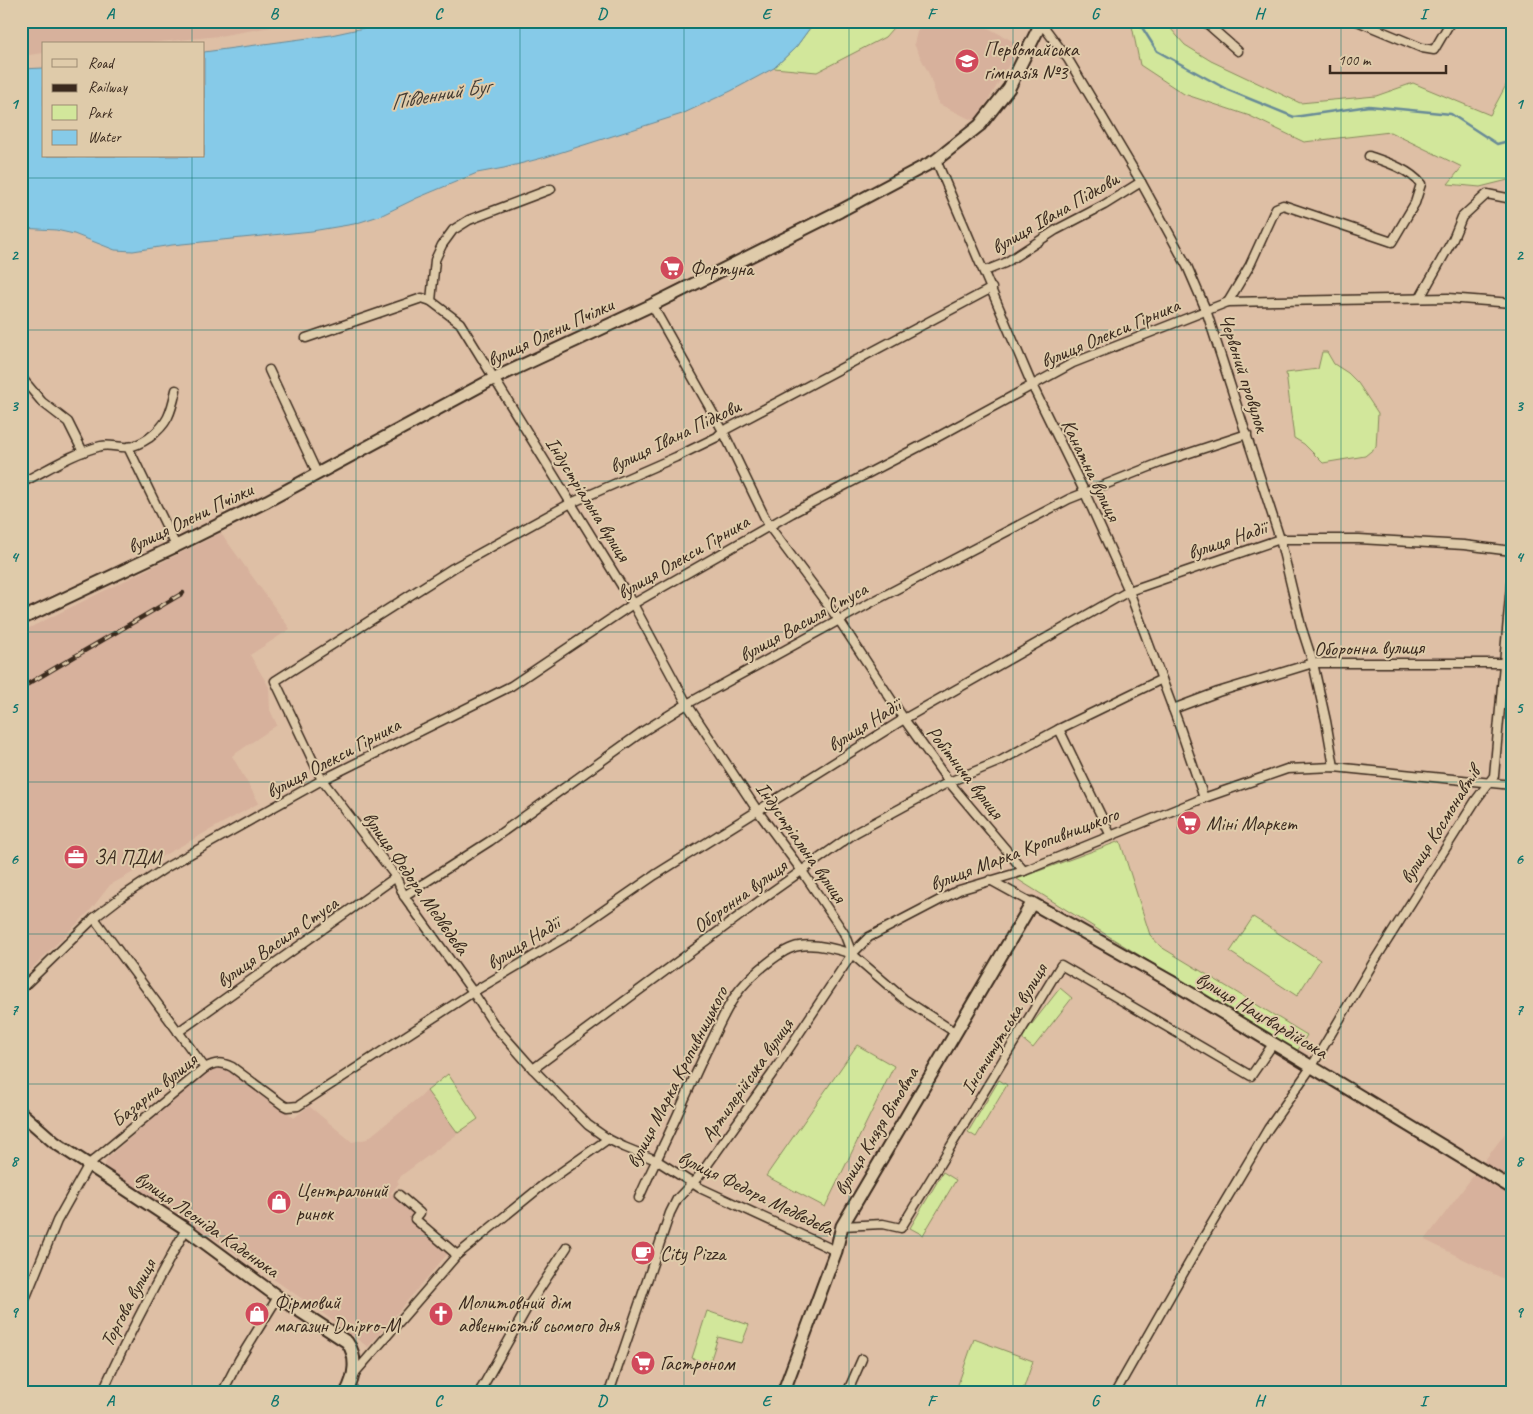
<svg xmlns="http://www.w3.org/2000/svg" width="1533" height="1414" font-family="Caveat,sans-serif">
<rect width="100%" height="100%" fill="#debfa5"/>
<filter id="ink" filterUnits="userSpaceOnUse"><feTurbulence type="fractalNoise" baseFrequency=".02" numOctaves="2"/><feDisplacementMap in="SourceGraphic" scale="10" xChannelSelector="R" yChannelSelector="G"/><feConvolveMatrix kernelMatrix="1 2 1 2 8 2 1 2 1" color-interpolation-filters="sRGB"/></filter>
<g filter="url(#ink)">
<g fill="#d7b19c">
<polygon points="21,21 305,21 219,36 140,44 44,44 44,53 21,56"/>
<polygon points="924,21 975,21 1020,45 976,122 939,104 929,74 914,44 917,32"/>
<polygon points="221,533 290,629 250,655 269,687 270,710 277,725 232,756 259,803 110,885 89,912 21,979 21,632"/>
<polygon points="213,1066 225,1067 263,1092 294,1118 309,1106 352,1142 367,1139 448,1074 478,1119 402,1175 397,1181 399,1183 391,1193 414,1211 409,1219 449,1252 368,1347 317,1309 202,1230 199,1232 107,1169 105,1165 107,1158"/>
<polygon points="1512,1124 1512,1187 1507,1195 1512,1198 1512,1283 1425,1240"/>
</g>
<g fill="#d2e79b" stroke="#86885c">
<polygon points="815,21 899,21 885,37 817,72 774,68 796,47"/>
<polygon points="1131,21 1164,21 1185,45 1211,61 1300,103 1376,96 1413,83 1490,115 1512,74 1512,179 1480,187 1448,184 1462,167 1390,132 1304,142 1250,116 1184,94 1140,65"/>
<polygon points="1322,352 1327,352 1334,364 1348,373 1358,383 1378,413 1376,447 1365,456 1323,463 1304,444 1294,438 1286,373 1318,369"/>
<polygon points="1120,841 1150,935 1161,947 1307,1035 1296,1053 1017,879"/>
<polygon points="1253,917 1320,960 1297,996 1230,952"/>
<polygon points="1060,988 1072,998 1033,1048 1021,1038"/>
<polygon points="857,1045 894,1066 825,1207 766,1176"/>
<polygon points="448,1074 478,1119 458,1133 427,1091"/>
<polygon points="999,1080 1007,1085 976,1137 968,1132"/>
<polygon points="943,1172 956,1180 923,1235 910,1228"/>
<polygon points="707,1311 749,1325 742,1343 718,1337 709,1365 692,1358"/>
<polygon points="974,1339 1033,1361 1022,1393 955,1393"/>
</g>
<polygon fill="#86cae8" stroke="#688a97" points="396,21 815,21 796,47 774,68 731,91 682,114 546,157 504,168 477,173 417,198 382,215 354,224 312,231 172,245 133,251 115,250 74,234 56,230 21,228 21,69 44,68 44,156 204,156 204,52 331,35"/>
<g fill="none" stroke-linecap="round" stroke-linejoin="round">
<polyline stroke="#688a97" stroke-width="2.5" points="1138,21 1157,51 1228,90 1294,117 1369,106 1451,114 1497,144 1512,140"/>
<defs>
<g id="street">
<polyline points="1204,21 1238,51"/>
<polyline points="1357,21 1422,48 1434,50 1451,21"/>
<polyline points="1041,23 1068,59 1141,182 1187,266 1206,310 1280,539 1301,626 1313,663 1326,721 1334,767"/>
<polyline points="936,160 1032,385 1085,493 1129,591 1179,725 1204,798"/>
<polyline points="551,189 469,220 453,230 442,245 435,260 431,301 460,323 633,604 687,704 757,810 802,871 844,933 852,954 904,999 956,1033"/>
<polyline points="985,271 1005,263 1056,230 1104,205 1141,182"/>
<polyline points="1420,298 1453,239 1462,217 1487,194 1512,199"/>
<path d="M1228,302L1250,265L1276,208L1283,205L1392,242L1415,203L1421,184C1409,169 1386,162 1369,156"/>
<polyline points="652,305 723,431 769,526 839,620 904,719 949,782 1024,871"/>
<polyline points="306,338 422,298 431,301"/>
<polyline points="269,370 317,473"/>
<polyline points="21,377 42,402 68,422 83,452"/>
<polyline points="128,447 176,546"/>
<path d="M21,483C47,470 73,453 101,446C110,444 119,448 128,447C135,446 143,442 149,438C168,424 171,413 176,390"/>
<polyline points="1173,709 1218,692 1313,663 1504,663 1512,665"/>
<polyline points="1059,729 1111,836"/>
<polyline points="990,880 1032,903"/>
<polyline points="404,896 490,841 642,732 687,704 872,602 1069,499 1162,462 1247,434"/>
<polyline points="94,918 205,1068"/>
<polyline points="21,989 94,918 120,898 167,867 322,780 511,686 633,604 792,513 932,440 1073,363 1228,302 1448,298 1512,303"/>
<polyline points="178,1032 396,877"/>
<polyline points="533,1069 773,891 855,833 949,782 1000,761 1059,729 1162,679"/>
<polyline points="399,1195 420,1213 415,1219 457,1255"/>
<path d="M639,1198C647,1179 655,1164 663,1146C678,1115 691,1083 706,1052C717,1031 726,1006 741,988C752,975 782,948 799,946C816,943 837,949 852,954L869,937L959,890L1024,871L1204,798L1287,769L1334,767L1512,785"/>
<polyline points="842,1226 883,1224 901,1228 1061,965 1251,1076 1273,1044"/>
<polyline points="836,1251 700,1188 656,1160 624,1147 608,1139 588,1125 533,1069 495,1026 473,992 404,896 396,877 322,780 275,681 453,568 571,503 676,457 717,437 723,431 992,288"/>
<path d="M21,1309L57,1221L89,1164L205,1068C215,1062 221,1062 232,1067L283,1105L287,1107L298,1106L473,992L564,938L655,875L904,719L1129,591L1280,539H1359L1464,545L1512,551"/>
<polyline points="354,1374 457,1255 543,1185 608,1139"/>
<polyline points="481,1389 494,1393"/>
<path d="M102,1393C127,1337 156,1283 186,1229"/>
<polyline points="222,1393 239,1360 278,1297"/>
<polyline points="479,1393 527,1308 567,1247"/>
<polyline points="609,1393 670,1213 677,1199 700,1175 772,1074 852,954"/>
<polyline points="847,1393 862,1359"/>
<polyline points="1115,1393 1205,1235 1268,1129 1312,1066 1373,963 1476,800 1494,776 1512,574"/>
</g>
<g id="secondary">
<polyline points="21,619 176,546 267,501 493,379 652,305 840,211 936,160 980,125 1009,88 1042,21"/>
<path d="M21,1113L54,1142L186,1229L278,1297L347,1342C358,1357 355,1377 346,1393"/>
<polyline points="783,1393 836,1251 842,1226 1032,903 1170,981 1512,1188"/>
</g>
</defs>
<use href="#street" stroke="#3b2a1e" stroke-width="11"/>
<use href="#secondary" stroke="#3b2a1e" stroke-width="15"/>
<use href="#street" stroke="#dfcbaa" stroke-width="8"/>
<use href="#secondary" stroke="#dfcbaa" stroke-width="11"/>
<defs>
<polyline id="rail" points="21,688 183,593"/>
</defs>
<use href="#rail" stroke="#3b2a1e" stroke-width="4.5"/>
<use href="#rail" stroke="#dfcbaa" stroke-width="2.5" stroke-dasharray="8" stroke-linecap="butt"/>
</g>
</g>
<path fill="none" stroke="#0f766e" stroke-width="1" stroke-opacity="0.55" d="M192,21V44M356,21V1393M520,21V1393M684,21V1393M849,21V1393M1013,21V1393M1177,21V1393M1341,21V1393M192,156V1393M21,178H1512M21,330H1512M21,481H1512M21,632H1512M21,782H1512M21,934H1512M21,1084H1512M21,1236H1512"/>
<defs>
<symbol id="school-disc" viewBox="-11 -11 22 22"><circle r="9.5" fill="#d1495b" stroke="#dfcbaa"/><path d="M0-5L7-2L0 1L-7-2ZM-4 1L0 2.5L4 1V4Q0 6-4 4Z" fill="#fff"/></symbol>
<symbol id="supermarket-disc" viewBox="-11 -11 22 22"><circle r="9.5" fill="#d1495b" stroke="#dfcbaa"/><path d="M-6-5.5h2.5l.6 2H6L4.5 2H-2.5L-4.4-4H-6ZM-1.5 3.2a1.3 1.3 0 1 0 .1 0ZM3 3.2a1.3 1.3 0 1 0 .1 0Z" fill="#fff"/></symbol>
<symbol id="office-disc" viewBox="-11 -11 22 22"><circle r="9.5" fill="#d1495b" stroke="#dfcbaa"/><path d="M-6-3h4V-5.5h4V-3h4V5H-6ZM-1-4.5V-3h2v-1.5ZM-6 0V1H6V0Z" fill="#fff"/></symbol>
<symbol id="shop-disc" viewBox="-11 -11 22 22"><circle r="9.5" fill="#d1495b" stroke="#dfcbaa"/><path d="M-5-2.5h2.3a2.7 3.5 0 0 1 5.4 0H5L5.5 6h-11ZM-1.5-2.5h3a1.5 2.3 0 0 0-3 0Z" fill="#fff"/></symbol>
<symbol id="cafe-disc" viewBox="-11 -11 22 22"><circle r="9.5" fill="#d1495b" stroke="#dfcbaa"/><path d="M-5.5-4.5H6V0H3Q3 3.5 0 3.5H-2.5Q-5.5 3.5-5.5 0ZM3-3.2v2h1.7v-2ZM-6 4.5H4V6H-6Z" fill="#fff"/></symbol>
<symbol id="church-disc" viewBox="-11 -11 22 22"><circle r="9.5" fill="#d1495b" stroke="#dfcbaa"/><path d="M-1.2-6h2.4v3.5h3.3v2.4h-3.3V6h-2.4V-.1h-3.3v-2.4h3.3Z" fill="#fff"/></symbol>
</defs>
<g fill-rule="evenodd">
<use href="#school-disc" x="953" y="47" width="28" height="28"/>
<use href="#supermarket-disc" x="658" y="254" width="28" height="28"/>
<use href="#supermarket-disc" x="1175" y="809" width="28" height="28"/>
<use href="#office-disc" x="62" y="843" width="28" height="28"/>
<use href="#shop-disc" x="265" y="1188" width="28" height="28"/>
<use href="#cafe-disc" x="629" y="1239" width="28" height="28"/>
<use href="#shop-disc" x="243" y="1300" width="28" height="28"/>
<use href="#church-disc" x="427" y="1300" width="28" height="28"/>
<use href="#supermarket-disc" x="629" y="1349" width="28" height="28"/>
</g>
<g text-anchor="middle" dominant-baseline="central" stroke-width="4" stroke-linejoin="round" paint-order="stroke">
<g font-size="20" fill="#3b2a1e" stroke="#dfcbaa" text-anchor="start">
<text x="984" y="49">Первомайська<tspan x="984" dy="23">гімназія №3</tspan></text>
<text x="690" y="268">Фортуна</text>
<text x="1206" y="823">Міні Маркет</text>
<text x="94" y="857">ЗА ПДМ</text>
<text x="296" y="1190">Центральний<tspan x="296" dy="23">ринок</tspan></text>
<text x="660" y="1253">City Pizza</text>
<text x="274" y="1302">Фірмовий<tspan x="274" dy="23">магазин Dnipro-M</tspan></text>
<text x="458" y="1302">Молитовний дім<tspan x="458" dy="23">адвентістів сьомого дня</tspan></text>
<text x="660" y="1363">Гастроном</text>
</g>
<g font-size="20" fill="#3b2a1e" stroke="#dfcbaa">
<text transform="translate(1055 213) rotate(-30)">вулиця Івана Підкови</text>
<text transform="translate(550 332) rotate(-25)">вулиця Олени Пчілки</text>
<text transform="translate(1110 333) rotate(-23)">вулиця Олекси Гірника</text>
<text transform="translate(1244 373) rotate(72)">Червоний провулок</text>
<text transform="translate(675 436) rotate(-26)">вулиця Івана Підкови</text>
<text transform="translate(1091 470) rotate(64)">Канатна вулиця</text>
<text transform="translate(588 499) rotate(58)">Індустріальна вулиця</text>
<text transform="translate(190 518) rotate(-26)">вулиця Олени Пчілки</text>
<text transform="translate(1227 540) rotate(-19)">вулиця Надії</text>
<text transform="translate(683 557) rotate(-30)">вулиця Олекси Гірника</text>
<text transform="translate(803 622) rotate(-29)">вулиця Василя Стуса</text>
<text transform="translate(1369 648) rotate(-1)">Оборонна вулиця</text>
<text transform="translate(864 725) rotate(-32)">вулиця Надії</text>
<text transform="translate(333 758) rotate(-28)">вулиця Олекси Гірника</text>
<text transform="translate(965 772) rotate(52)">Робітнича вулиця</text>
<text transform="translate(1440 825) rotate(-58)">вулиця Космонавтів</text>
<text transform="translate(801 842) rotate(55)">Індустріальна вулиця</text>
<text transform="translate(1024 849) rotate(-21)">вулиця Марка Кропивницького</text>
<text transform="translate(416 883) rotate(55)">вулиця Федора Медвєдєва</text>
<text transform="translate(740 896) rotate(-36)">Оборонна вулиця</text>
<text transform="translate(277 942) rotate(-35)">вулиця Василя Стуса</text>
<text transform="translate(523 943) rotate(-32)">вулиця Надії</text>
<text transform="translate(1262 1015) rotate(31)">вулиця Нацгвардійська</text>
<text transform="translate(1004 1029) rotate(-59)">Інститутська вулиця</text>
<text transform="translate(677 1077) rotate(-63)">вулиця Марка Кропивницького</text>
<text transform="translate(747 1080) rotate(-55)">Артилерійська вулиця</text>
<text transform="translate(154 1090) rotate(-39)">Базарна вулиця</text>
<text transform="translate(876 1131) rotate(-59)">вулиця Князя Вітовта</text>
<text transform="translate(756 1193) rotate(26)">вулиця Федора Медвєдєва</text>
<text transform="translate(207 1224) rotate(35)">вулиця Леоніда Каденюка</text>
<text transform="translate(128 1303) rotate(-62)">Торгова вулиця</text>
</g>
<g font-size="21" font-style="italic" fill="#423a32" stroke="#dfcbaa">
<text transform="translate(440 94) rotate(-10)">Південний Буг</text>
</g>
</g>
<rect width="1533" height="1414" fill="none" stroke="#dfcbaa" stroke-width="55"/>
<rect x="42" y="42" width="162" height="115" fill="#dfcbaa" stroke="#9d8b72"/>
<rect x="52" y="59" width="25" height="8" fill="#dfcbaa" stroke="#9d8b72"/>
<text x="88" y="68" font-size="15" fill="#3b2a1e">Road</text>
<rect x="52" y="84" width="25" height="8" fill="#3b2a1e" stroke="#9d8b72"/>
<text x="88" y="92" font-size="15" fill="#3b2a1e">Railway</text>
<rect x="52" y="105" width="25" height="15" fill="#d2e79b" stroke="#9d8b72"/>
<text x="88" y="118" font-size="15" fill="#3b2a1e">Park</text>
<rect x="52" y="130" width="25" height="15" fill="#86cae8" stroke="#9d8b72"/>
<text x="88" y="142" font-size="15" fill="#3b2a1e">Water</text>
<path d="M1330 65v8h116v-8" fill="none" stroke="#3b2a1e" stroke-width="2.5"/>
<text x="1338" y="65" font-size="15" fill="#3b2a1e" stroke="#dfcbaa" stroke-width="4" paint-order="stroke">100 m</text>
<rect x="28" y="28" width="1478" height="1358" fill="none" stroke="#0f766e" stroke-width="2"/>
<g font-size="16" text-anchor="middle" font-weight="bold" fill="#0f766e">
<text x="110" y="19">A</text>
<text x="274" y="19">B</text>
<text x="438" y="19">C</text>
<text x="602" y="19">D</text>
<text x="766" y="19">E</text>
<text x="931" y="19">F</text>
<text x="1095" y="19">G</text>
<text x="1259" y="19">H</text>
<text x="1423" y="19">I</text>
<text x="14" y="109">1</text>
<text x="1519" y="109">1</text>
<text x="14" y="260">2</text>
<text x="1519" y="260">2</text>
<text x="14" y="411">3</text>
<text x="1519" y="411">3</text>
<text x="14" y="562">4</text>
<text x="1519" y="562">4</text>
<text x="14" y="713">5</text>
<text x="1519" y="713">5</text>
<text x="14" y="864">6</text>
<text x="1519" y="864">6</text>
<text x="14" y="1015">7</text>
<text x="1519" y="1015">7</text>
<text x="14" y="1166">8</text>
<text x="1519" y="1166">8</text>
<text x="14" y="1317">9</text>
<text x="1519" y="1317">9</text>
<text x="110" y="1406">A</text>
<text x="274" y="1406">B</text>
<text x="438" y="1406">C</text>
<text x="602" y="1406">D</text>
<text x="766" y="1406">E</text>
<text x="931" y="1406">F</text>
<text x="1095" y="1406">G</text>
<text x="1259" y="1406">H</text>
<text x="1423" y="1406">I</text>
</g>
</svg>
